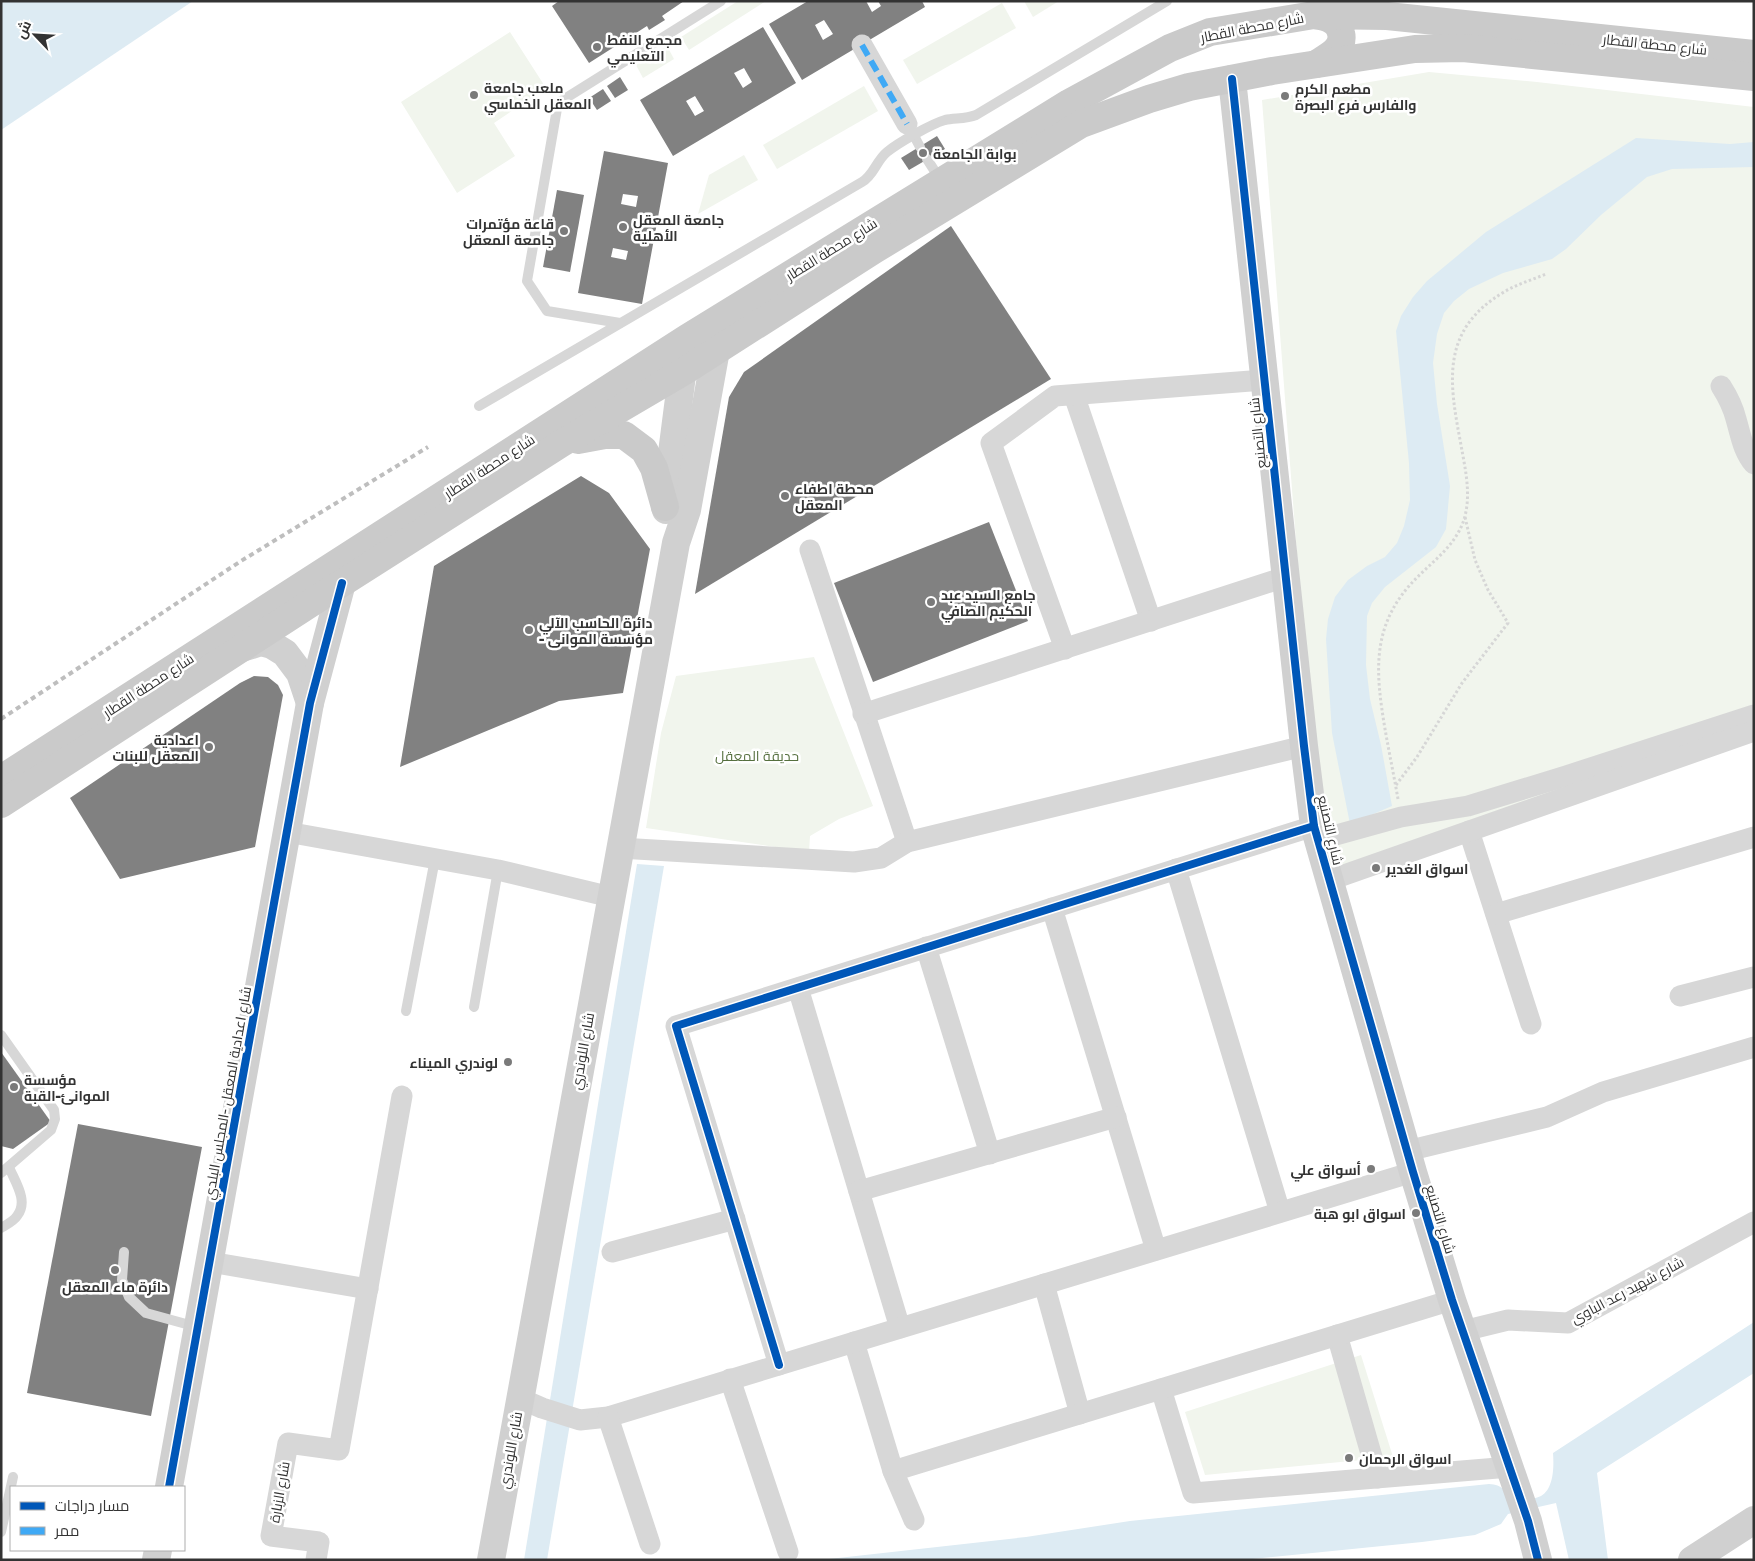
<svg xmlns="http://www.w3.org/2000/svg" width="1755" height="1561" font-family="'Golos Text',Cairo,sans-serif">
<rect width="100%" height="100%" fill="#fff"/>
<g fill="#f1f5ed">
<polygon points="738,1 766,1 689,50 681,37"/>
<polygon points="1024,1 1059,1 1033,17"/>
<polygon points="1002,3 1016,28 917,84 903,60"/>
<polygon points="510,32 546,88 494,123 515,156 457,193 401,102"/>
<polygon points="667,46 674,59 643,78 636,65"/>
<polygon points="1429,72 1537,82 1754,107 1754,722 1337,871 1312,725 1297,554 1262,100"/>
<polygon points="864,86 878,111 777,169 763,145"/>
<polygon points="744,155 758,180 698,214 709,175"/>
<polygon points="814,657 873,806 839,819 810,836 809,852 646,828 661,733 676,676"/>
<polygon points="1361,1355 1393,1457 1205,1475 1185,1412"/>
</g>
<g fill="#ddebf3">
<polygon points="1,1 193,1 1,130"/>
<polygon points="1636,138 1730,144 1754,142 1754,167 1672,169 1647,177 1601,215 1566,249 1552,259 1503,273 1469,289 1454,301 1444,313 1437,334 1433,363 1437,404 1450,486 1446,529 1436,547 1385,587 1372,603 1367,616 1366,665 1370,699 1381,745 1392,806 1350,824 1332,733 1326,639 1328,619 1335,597 1348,580 1367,566 1385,557 1397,543 1404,526 1410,500 1409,463 1396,331 1401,316 1413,297 1427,281 1486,232"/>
<polygon points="637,864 664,866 547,1560 524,1560"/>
<path d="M1754,1322V1373L1597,1473L1608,1560H1569L1556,1503L1508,1514L1501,1524L1475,1535L1422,1542L1242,1560H820L1026,1537L1130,1521L1489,1484C1503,1485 1505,1490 1510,1503C1519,1501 1532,1500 1541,1496C1554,1489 1554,1466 1553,1453Z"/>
</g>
<g fill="#818181" fill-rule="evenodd">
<polygon points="559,1 684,1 662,16 665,20 649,30 647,26 589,63 552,6"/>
<path d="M808,1H866L872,12L881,6L878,1H922L925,7L802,80L769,24ZM824,20L833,34L823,40L815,25Z"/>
<path d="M763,27L796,83L673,156L640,100ZM744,68L752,82L743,88L734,73ZM695,96L704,111L695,116L686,101Z"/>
<polygon points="620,77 628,90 615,98 607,86"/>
<polygon points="603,89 611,101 597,110 589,98"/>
<polygon points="937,136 945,149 909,170 901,158"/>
<path d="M604,151L668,163L642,304L578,293ZM623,194L638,196L636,207L621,204ZM613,248L628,251L626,260L611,257Z"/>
<polygon points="557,190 584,195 570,272 543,267"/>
<polygon points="951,226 1051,379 695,594 729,397 744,372"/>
<polygon points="581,476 609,493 650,549 623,693 559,701 400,767 434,566"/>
<polygon points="989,522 1028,621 873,682 834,583"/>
<polygon points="254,676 268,677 278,685 283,695 255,847 120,879 70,798 240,683"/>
<polygon points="1,1052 51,1122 13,1149 1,1146"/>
<polygon points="78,1124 202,1147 151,1416 27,1393"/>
</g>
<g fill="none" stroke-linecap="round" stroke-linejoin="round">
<g stroke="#d6d6d6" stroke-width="3" stroke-dasharray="2.5 2.5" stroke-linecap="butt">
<polyline points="1396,785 1417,757 1462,683 1508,623 1488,590 1475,560 1465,517"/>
<path d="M1398,799C1394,776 1389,752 1385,729C1376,675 1371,630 1409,586C1429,563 1457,547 1465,516C1471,492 1465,468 1461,445C1449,382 1440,330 1504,292C1517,284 1532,280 1546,274"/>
</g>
<g stroke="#d7d7d7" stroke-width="10">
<polyline points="911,130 920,147"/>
<polyline points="927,159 941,181"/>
<polyline points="620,323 547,311 527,281 558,103 721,1"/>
<path d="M479,406L862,182C874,175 876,161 887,152C898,143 931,124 945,120C955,118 966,119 976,115L1167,1"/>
<polyline points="474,1007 498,870"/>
<polyline points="406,1011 435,859"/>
<polyline points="1,1035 54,1110 55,1119 51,1130 1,1173"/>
<path d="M1,1228C6,1225 14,1221 17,1216C29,1201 15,1182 9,1167"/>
<polyline points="124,1252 122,1280 129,1297 146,1313 197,1327"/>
<polyline points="1,1532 13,1477"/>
</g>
<g stroke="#d7d7d7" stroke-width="21">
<polyline points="862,45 907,124"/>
<path d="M1721,386C1728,397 1733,407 1736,419C1741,436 1743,451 1754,464"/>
<polyline points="1074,395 1151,621"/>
<polyline points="810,550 907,842"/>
<polyline points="1065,649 991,443 1055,396 1264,380"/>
<polyline points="863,714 1285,577"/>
<polyline points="1469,831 1531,1024"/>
<polyline points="287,832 498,870 611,897"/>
<polyline points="1318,840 1401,817 1468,806 1566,776 1754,715"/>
<polyline points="620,848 854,862 881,858 907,842 1304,746"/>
<polyline points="1176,869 1280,1212"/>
<polyline points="1330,880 1754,731"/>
<polyline points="1052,908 1156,1250"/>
<polyline points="1496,914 1754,837"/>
<polyline points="926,947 990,1154"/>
<polyline points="798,988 900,1328"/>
<polyline points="1680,996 1754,977"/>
<polyline points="1407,1151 1547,1117 1603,1092 1754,1047"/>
<polyline points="859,1191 1116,1117"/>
<polyline points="612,1252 735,1219"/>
<polyline points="210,1262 368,1289"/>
<polyline points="1044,1284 1080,1414"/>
<polyline points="1463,1331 1508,1320 1568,1323 1754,1222"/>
<polyline points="1337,1335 1378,1478"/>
<polyline points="854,1342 893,1471 914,1520"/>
<polyline points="779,1365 676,1026 1314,826"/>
<polyline points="730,1379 788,1552"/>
<polyline points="1161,1389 1193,1493 1510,1467"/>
<polyline points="519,1398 542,1408 580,1420 608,1417 1413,1172"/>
<polyline points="608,1417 650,1544"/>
<polyline points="893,1471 1452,1300"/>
<polyline points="316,1560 319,1542 271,1536 288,1443 339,1450 402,1096"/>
</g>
<g stroke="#d0d0d0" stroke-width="28">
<polyline points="1232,79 1304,746 1314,826 1413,1172 1452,1300 1528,1521 1538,1560"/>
<polyline points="666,510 665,507 685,352"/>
<polyline points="242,648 261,642 272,645 285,653 300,673 310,703"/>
<polyline points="169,1487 310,703 342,583"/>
<polyline points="156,1560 158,1550"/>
<polyline points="491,1560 676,543 687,510 716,350 717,332"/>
<polyline points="1692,1560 1754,1520"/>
</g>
<g stroke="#cacaca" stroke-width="28">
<path d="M1314,15C1320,16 1328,17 1333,21C1338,24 1340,28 1341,33C1345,49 1327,57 1316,64"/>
<polyline points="578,440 605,435 624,435 644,450 654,468 665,507"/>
<polyline points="1,779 687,338 1069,103 1170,48 1210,32 1314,15 1387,16 1754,54"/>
<polyline points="1,804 342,583 562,443 683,372 874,250 1081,124 1149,99 1189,87 1272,71 1415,49 1463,48 1754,77"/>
</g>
<polyline stroke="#bebebe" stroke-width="4" stroke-dasharray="5 4" stroke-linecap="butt" points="1,719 241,561 428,447"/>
<polyline stroke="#3fa9f5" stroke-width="6" stroke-dasharray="12 6" stroke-linecap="butt" points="862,45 907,124"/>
<defs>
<g id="cycleway">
<polyline points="1232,79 1304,746 1314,826 1413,1172 1452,1300 1528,1521 1538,1560"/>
<polyline points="779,1365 676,1026 1314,826"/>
<polyline points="169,1487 310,703 342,583"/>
</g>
</defs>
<use href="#cycleway" stroke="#fff" stroke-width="11"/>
<use href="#cycleway" stroke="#0057b8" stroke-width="8"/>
</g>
<g fill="#7a7a7a" stroke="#fff" stroke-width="2">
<circle cx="597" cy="47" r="5"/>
<circle cx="474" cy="95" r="5"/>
<circle cx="1285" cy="96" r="5"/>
<circle cx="923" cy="153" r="5"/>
<circle cx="623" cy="227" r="5"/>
<circle cx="564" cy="231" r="5"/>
<circle cx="785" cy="496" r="5"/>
<circle cx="931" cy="602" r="5"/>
<circle cx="529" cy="630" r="5"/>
<circle cx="209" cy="747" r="5"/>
<circle cx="1376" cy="868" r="5"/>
<circle cx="508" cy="1062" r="5"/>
<circle cx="14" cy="1087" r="5"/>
<circle cx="1371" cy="1169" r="5"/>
<circle cx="1416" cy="1213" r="5"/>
<circle cx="115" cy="1270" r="5"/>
<circle cx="1349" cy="1458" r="5"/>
</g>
<g text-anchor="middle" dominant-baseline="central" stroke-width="5" stroke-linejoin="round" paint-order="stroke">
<g font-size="14" fill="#333" stroke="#fff">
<text transform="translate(1252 27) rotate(-11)">شارع محطة القطار</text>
<text transform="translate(1655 44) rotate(6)">شارع محطة القطار</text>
<text transform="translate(831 249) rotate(-32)">شارع محطة القطار</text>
<text transform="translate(1257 433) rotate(-96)">شارع التصنيع</text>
<text transform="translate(489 466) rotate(-33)">شارع محطة القطار</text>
<text transform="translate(148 685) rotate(-33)">شارع محطة القطار</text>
<text transform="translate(1331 830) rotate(77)">شارع التصنيع</text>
<text transform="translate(582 1051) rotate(-80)">شارع اللوندري</text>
<text transform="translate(227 1093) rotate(-80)">شارع اعدادية المعقل -المجلس البلدي</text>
<text transform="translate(1441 1219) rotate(73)">شارع التصنيع</text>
<text transform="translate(1627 1290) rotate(-28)">شارع شهيد رعد الباوي</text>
<text transform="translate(510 1450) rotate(-80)">شارع اللوندري</text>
<text transform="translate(279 1492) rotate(-80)">شارع الزبارة</text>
</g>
<g font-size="14" font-weight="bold" fill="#333" stroke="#fff" text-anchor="start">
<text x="607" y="39">مجمع النفط<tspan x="607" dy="16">التعليمي</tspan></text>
<text x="484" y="87">ملعب جامعة<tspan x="484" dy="16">المعقل الخماسي</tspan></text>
<text x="1295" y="88">مطعم الكرم<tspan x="1295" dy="16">والفارس فرع البصرة</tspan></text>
<text x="933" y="153">بوابة الجامعة</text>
<text x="633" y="219">جامعة المعقل<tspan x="633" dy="16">الأهلية</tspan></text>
<text x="554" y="223" text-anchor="end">قاعة مؤتمرات<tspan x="554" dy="16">جامعة المعقل</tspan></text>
<text x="795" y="488">محطة اطفاء<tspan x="795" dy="16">المعقل</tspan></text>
<text x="941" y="594">جامع السيد عبد<tspan x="941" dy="16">الحكيم الصافي</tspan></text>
<text x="539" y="622">دائرة الحاسب الآلي<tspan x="539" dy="16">- مؤسسة الموانى</tspan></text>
<text x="199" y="739" text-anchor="end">اعدادية<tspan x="199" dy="16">المعقل للبنات</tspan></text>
<text x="1386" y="868">اسواق الغدير</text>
<text x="498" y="1062" text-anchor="end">لوندري الميناء</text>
<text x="24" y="1079">مؤسسة<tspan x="24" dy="16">الموانئ-القبة</tspan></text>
<text x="1361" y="1169" text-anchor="end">أسواق علي</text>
<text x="1406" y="1213" text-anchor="end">اسواق ابو هبة</text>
<text x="115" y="1286" text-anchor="middle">دائرة ماء المعقل</text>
<text x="1359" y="1458">اسواق الرحمان</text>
</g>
<g font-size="14" fill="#56703f" stroke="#fff">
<text x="757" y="755">حديقة المعقل</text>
</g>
</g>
<rect width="1755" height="1561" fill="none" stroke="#333333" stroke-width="5"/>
<rect x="10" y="1486" width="175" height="65" fill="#ffffff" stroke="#adadad"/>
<rect x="20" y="1502" width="25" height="8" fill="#0057b8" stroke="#adadad"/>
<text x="55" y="1511" font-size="15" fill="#333333">مسار دراجات</text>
<rect x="20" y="1527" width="25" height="8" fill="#3fa9f5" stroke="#adadad"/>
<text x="55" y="1536" font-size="15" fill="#333333">ممر</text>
<g transform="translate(35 35) rotate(295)" stroke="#ffffff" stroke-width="4" paint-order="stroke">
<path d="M0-4L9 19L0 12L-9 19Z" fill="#333333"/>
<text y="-8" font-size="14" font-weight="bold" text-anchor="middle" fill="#333333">ش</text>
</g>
</svg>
